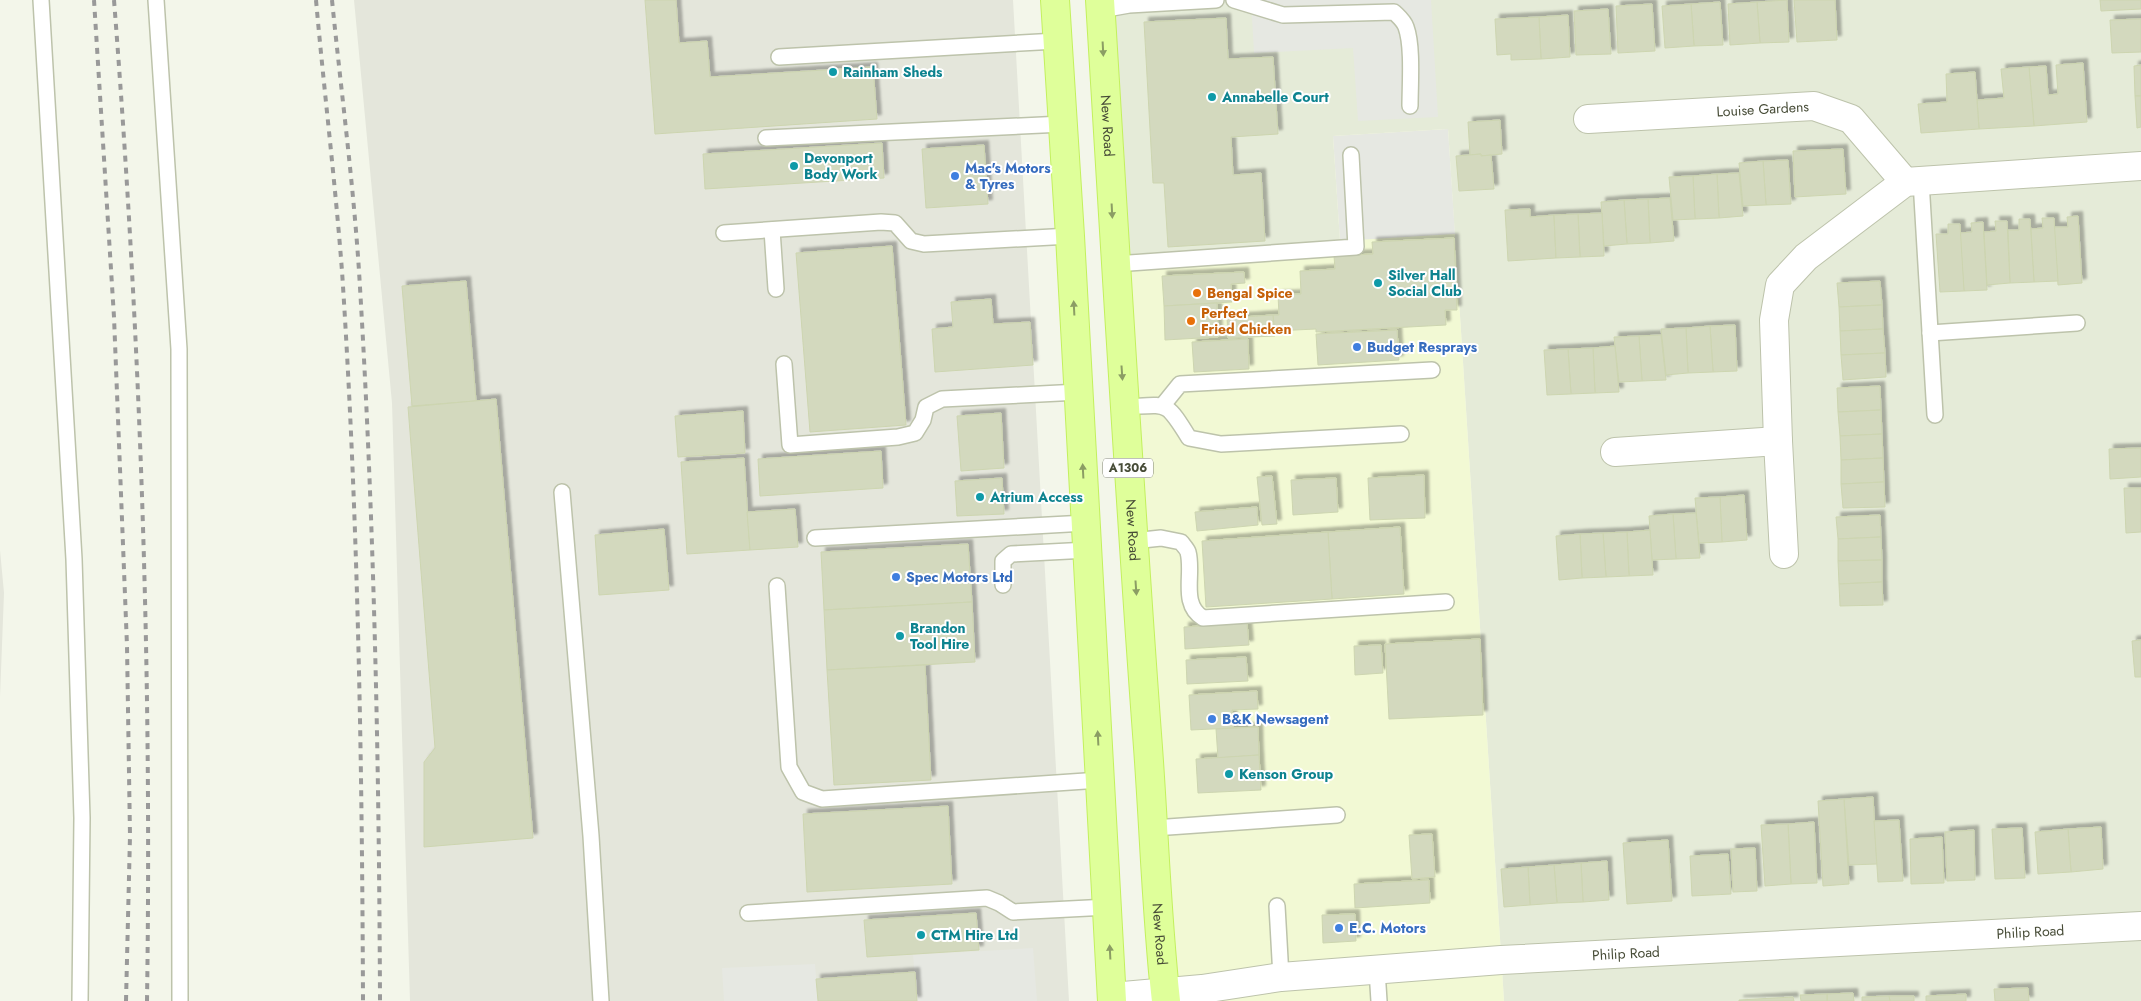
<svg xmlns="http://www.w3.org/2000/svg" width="2141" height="1001" font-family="Jost,sans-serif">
<defs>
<filter id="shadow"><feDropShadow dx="4.5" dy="-4.5" stdDeviation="1" flood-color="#0004"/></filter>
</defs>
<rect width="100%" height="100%" fill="#f3f6ea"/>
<polygon fill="#e5ebd8" points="1100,0 2141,0 2141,1001 1504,1001 1448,129 1333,136 1340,241 1115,255"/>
<polygon fill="#f2f9d4" points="1448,129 1504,1001 1165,1001 1115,255 1340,241 1333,136"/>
<g fill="#e4e6db">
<polygon points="354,0 1013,0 1069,1001 410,1001 392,403"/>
<polygon points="0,550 4,593 0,697"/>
</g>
<g fill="#e6e8e2">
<polygon points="1251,0 1431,0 1438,117 1358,121 1353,48 1254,53"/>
<polygon points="1448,129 1455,234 1340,241 1333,136"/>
<polygon points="1033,948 1037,1001 917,1001 913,955"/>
<polygon points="815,964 818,1001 724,1001 722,968"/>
</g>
<g fill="#d3d9be" stroke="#cdd5b0" filter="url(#shadow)">
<polygon points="645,0 676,0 679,43 707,41 710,77 873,67 877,119 655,134"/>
<polygon points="1787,0 1789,42 1760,43 1757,2"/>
<polygon points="1794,0 1835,0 1837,40 1797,42"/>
<polygon points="2100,0 2141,0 2141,9 2101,11"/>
<polygon points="1720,2 1723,45 1694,46 1691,4"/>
<polygon points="1757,2 1760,43 1730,45 1728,4"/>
<polygon points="1652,4 1655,51 1618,53 1616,6"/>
<polygon points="1691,4 1694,46 1665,48 1662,6"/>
<polygon points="1608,9 1611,54 1576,55 1574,11"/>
<polygon points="1568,15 1570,57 1541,59 1539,17"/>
<polygon points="1539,17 1541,59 1511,60 1511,54 1497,55 1495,19"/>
<polygon points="1226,18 1228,59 1273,57 1278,134 1231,137 1233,175 1261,173 1265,241 1168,247 1164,183 1153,183 1144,22"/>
<polygon points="2141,19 2141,52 2112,53 2110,20"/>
<polygon points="2083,63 2087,122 2034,126 2029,67 2046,66 2048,95 2058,94 2056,65"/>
<polygon points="2141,65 2141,96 2135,96 2134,66"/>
<polygon points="2029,67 2034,126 1979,129 1977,100 2004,98 2001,69"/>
<polygon points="1975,72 1979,129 1921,133 1918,104 1947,102 1946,74"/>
<polygon points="2135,96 2141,96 2141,127 2137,128"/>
<polygon points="1500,120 1502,154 1481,156 1481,154 1470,155 1468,122"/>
<polygon points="882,143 884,178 705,189 703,154"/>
<polygon points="984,145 988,204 926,208 922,149"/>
<polygon points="1843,149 1846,194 1795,197 1793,151"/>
<polygon points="1481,154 1481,156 1491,155 1494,189 1459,191 1456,156"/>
<polygon points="1788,160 1791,204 1766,205 1763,161"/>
<polygon points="1763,161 1766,205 1743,206 1739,163"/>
<polygon points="1739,173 1743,216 1719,218 1717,174"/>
<polygon points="1717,174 1719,218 1695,219 1693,176"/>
<polygon points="1693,176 1695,219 1673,220 1669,177"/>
<polygon points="1670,198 1674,241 1650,243 1648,199"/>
<polygon points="1648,199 1650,243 1627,244 1624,200"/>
<polygon points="1624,200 1627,244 1604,246 1601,202"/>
<polygon points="1530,209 1530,217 1554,215 1556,258 1508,261 1505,210"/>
<polygon points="1602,213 1604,256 1580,257 1578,214"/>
<polygon points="1578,214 1580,257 1556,258 1554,215"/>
<polygon points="2078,216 2082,283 2058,285 2054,227 2068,227 2067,217"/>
<polygon points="2042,218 2054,218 2058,281 2034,282 2031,229 2043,228"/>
<polygon points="2019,219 2030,219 2034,282 2010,283 2008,230 2019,230"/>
<polygon points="1995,221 2007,221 2010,283 1987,285 1984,232 1996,231"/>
<polygon points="1983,222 1987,290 1964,291 1960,233 1972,232 1971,223"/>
<polygon points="1948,224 1960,224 1964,291 1940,292 1936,234 1948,234"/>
<polygon points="1454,238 1457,310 1445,310 1446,325 1316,332 1316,329 1274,331 1273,315 1279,315 1278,295 1301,294 1300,271 1335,269 1334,256 1373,254 1372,242"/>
<polygon points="892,246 906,425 810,432 796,253"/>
<polygon points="1244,272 1245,283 1231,284 1232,302 1164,306 1162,276"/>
<polygon points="466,281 476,401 412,406 402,286"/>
<polygon points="1880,281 1882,305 1839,307 1837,283"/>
<polygon points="991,299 993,324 1030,322 1033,365 935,372 932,329 953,327 951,302"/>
<polygon points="1217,303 1218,337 1165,340 1164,306"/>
<polygon points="1882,305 1883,329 1840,331 1839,307"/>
<polygon points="1273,315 1275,336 1228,338 1227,318"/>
<polygon points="1735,325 1737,371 1713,372 1710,326"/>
<polygon points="1710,326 1713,372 1688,373 1686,328"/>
<polygon points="1686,328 1688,373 1666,375 1661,329"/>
<polygon points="1883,329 1885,353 1841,355 1840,331"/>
<polygon points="1397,330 1399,360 1318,365 1316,334"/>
<polygon points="1661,335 1666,380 1642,381 1639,336"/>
<polygon points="1639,336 1642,381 1619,382 1614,337"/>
<polygon points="1248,339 1249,369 1194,372 1192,342"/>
<polygon points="1615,346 1619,392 1595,393 1593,348"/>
<polygon points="1593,348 1595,393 1571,394 1568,349"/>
<polygon points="1568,349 1571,394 1547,395 1544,350"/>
<polygon points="1885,353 1886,377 1843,380 1841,355"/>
<polygon points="1880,386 1881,410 1838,412 1837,388"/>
<polygon points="496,399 533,838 424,847 424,762 435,748 408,407"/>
<polygon points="1881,410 1882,434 1840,436 1838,412"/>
<polygon points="743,411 745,453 678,457 675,416"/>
<polygon points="1001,413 1004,468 961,471 957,416"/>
<polygon points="1882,434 1883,458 1841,460 1840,436"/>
<polygon points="2141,448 2141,477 2110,479 2109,449"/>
<polygon points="881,451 883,488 760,496 758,459"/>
<polygon points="744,458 750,550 687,554 681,462"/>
<polygon points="1883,458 1884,482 1841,484 1841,460"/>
<polygon points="1424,475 1425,518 1370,520 1368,478"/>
<polygon points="1272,476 1277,524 1262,525 1257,477"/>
<polygon points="1002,478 1004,514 957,516 955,481"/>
<polygon points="1336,478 1338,512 1293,515 1291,480"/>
<polygon points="1884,482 1885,507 1843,508 1841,484"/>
<polygon points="2124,488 2141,488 2141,532 2126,533"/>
<polygon points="1744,495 1747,540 1722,542 1720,497"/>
<polygon points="1720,497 1722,542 1699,543 1695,498"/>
<polygon points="1257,507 1258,525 1197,531 1195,512"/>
<polygon points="795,509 798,547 750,550 747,512"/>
<polygon points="1696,513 1700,558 1676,559 1673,514"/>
<polygon points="1673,514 1676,559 1652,560 1649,516"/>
<polygon points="1880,515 1881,537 1838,539 1836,517"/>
<polygon points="1400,527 1404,594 1332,599 1328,532"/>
<polygon points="664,529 669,590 599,595 595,535"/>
<polygon points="1650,530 1653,575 1629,576 1627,532"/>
<polygon points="1328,532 1332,599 1206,607 1202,541"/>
<polygon points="1627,532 1629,576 1606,577 1603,533"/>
<polygon points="1603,533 1606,577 1582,578 1580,534"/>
<polygon points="1580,534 1582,578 1559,580 1556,536"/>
<polygon points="1881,537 1882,560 1838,561 1838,539"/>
<polygon points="968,544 972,602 824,610 821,552"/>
<polygon points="1882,560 1882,582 1839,584 1838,561"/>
<polygon points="1882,582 1883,605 1840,606 1839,584"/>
<polygon points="972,602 975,662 827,670 824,610"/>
<polygon points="1247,623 1249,645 1185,649 1184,627"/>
<polygon points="1480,639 1483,715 1389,719 1385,644"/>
<polygon points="2141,640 2141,677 2135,677 2132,641"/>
<polygon points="1381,645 1383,673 1355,675 1354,646"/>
<polygon points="1246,657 1248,681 1187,684 1186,660"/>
<polygon points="925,665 931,780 834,785 827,670"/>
<polygon points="1257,691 1258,709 1232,710 1233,728 1191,730 1189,695"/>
<polygon points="1258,727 1259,755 1218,758 1216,729"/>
<polygon points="1259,755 1261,790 1198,793 1196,759"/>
<polygon points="1873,797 1877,864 1849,865 1844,799"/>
<polygon points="1844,799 1849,884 1823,886 1818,801"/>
<polygon points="948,806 952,884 807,892 803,814"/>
<polygon points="1899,820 1903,881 1878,882 1874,821"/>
<polygon points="1814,822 1817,883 1791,884 1788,824"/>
<polygon points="1788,824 1791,884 1765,886 1761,825"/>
<polygon points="2101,827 2103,869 2071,872 2068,829"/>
<polygon points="2022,828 2025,878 1995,879 1992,829"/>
<polygon points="2068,829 2071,872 2038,874 2035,832"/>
<polygon points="1974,830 1975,880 1947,881 1945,832"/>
<polygon points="1432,834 1435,877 1412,879 1409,835"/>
<polygon points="1942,837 1944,883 1911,884 1910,839"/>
<polygon points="1668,840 1672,901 1627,904 1623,843"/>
<polygon points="1755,848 1757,891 1733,892 1731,849"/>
<polygon points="1728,854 1731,894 1692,896 1690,856"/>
<polygon points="1607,861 1609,900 1583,902 1581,863"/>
<polygon points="1581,863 1583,902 1557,903 1554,865"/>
<polygon points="1554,865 1557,903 1530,905 1528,867"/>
<polygon points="1528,867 1530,905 1504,907 1501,869"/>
<polygon points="1429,880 1430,903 1355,908 1354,884"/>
<polygon points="976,913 979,950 867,957 864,920"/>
<polygon points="1355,914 1356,941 1323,943 1322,915"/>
<polygon points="915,972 917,1001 818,1001 816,979"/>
<polygon points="2028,988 2029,1001 1995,1001 1994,989"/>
<polygon points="1853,993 1854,1001 1827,1001 1827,994"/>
<polygon points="1827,994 1827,1001 1801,1001 1800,995"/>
<polygon points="1966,994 1966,1001 1926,1001 1926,996"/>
<polygon points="1889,996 1914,996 1914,1001 1890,1001"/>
<polygon points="1889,996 1890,1001 1862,1001 1862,997"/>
<polygon points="1793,997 1794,1001 1739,1001 1739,1000"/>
</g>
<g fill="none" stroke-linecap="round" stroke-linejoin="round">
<defs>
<g id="service">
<polyline points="41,0 74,559 82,818 80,1001"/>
<polyline points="156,0 179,349 180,1001"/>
<path d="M1234,0L1283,15L1394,12C1399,17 1404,21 1406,27C1413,46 1410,85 1410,106"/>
<polyline points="1101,10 1129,5 1216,0"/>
<polyline points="779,57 1057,41"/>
<polyline points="766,138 1063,124"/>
<polyline points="1921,181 1935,415"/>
<polyline points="772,230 776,289"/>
<polyline points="724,233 881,222 895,223 911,241 924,244 1070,236"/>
<polyline points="1115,264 1356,247 1351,155"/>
<polyline points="1930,333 2077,323"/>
<polyline points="784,364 790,445 898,437 915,433 923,420 926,407 942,399 1079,392"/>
<polyline points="1163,405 1180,384 1432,370"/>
<path d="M1124,407C1168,405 1165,399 1189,438L1221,444L1401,434"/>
<polyline points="562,492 591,836 601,1001"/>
<polyline points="815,538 1086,523"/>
<path d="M1133,541L1161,538L1181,542C1183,545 1187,549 1188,552C1194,574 1180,604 1203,618L1446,602"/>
<polyline points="1003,585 1003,561 1011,554 1088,550"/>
<polyline points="777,586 789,767 803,792 822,799 1100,780"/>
<polyline points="1154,828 1337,815"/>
<polyline points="1277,906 1281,977"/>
<polyline points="748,913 987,898 999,903 1013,912 1108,907"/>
<polyline points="1377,970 1379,1001"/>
</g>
<g id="minor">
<path id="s1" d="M1588,119L1814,106L1851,119L1905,182"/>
<polyline points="1615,452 1778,441"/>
<polyline points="1784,554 1778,441 1774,320 1780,285 1806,257 1905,182 2141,166"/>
<path id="s2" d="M1112,997L1202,989L1281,977L1501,960L2141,926"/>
</g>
<g id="primary">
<polyline points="1055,0 1070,236 1112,1001"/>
<path id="s3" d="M1100,0C1115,245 1129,490 1147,734C1154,823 1156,913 1166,1001"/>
</g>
</defs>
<use href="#service" stroke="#bdc3ab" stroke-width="18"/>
<use href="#minor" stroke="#bdc3ab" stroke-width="30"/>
<use href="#primary" stroke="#c3f05e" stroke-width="30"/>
<use href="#service" stroke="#fff" stroke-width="15"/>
<use href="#minor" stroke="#fff" stroke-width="28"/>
<use href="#primary" stroke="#dfff9a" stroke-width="28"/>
<g stroke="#999" stroke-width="4" stroke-dasharray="6 6" stroke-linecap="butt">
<polyline points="94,0 114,317 127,646 130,836 126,1001"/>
<path d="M114,0C140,333 152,667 147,1001"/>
<path d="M316,0C324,90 335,180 342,271C358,514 362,757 363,1001"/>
<path d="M332,0C341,90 353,180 359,271C374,514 379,757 380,1001"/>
</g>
</g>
<defs><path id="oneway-solid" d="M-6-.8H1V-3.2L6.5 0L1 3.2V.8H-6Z" transform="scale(1.25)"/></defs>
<g fill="#8b9d64">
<use href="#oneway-solid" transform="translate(1103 49) rotate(87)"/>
<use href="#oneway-solid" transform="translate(1112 211) rotate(87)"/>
<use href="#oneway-solid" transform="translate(1074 308) rotate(-93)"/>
<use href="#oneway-solid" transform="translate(1122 373) rotate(86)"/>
<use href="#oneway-solid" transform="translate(1083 471) rotate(-93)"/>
<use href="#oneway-solid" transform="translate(1136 588) rotate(86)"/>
<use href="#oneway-solid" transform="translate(1098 738) rotate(-93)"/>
<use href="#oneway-solid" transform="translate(1110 952) rotate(-93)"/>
</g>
<g fill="#0f9aa8" stroke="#fff" stroke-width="2">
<circle cx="833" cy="72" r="5"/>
<circle cx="1212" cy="97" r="5"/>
<circle cx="794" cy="166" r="5"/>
<circle cx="1378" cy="283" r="5"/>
<circle cx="980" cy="497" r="5"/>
<circle cx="900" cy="636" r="5"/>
<circle cx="1229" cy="774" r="5"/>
<circle cx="921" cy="935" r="5"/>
</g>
<g fill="#3f7fe0" stroke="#fff" stroke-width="2">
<circle cx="955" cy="176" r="5"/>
<circle cx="1357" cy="347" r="5"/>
<circle cx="896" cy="577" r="5"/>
<circle cx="1212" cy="719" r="5"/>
<circle cx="1339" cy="928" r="5"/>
</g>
<g fill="#e8710a" stroke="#fff" stroke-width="2">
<circle cx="1197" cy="293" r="5"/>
<circle cx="1191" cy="321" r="5"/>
</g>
<g text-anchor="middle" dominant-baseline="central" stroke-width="4" stroke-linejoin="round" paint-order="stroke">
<rect fill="#fff" stroke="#7e8273" stroke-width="1" x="1103" y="458.5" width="50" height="19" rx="4"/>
<g font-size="12" font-weight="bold" fill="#474c37">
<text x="1128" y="468">A1306</text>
</g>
<g font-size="14" font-weight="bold" fill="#0d838f" stroke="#fff" text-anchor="start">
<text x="843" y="72">Rainham Sheds</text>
<text x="1222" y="97">Annabelle Court</text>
<text x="804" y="158">Devonport<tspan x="804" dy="16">Body Work</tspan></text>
<text x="1388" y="275">Silver Hall<tspan x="1388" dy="16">Social Club</tspan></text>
<text x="990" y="497">Atrium Access</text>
<text x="910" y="628">Brandon<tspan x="910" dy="16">Tool Hire</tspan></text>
<text x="1239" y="774">Kenson Group</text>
<text x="931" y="935">CTM Hire Ltd</text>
</g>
<g font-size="14" fill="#474c37" stroke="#fff">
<text stroke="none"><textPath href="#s1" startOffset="175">Louise Gardens</textPath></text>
<text stroke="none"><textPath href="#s3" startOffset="126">New Road</textPath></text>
<text stroke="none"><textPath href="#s3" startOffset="531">New Road</textPath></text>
<text stroke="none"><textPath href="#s2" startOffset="921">Philip Road</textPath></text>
<text stroke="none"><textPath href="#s3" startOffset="936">New Road</textPath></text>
<text stroke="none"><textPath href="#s2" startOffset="516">Philip Road</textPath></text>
</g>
<g font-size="14" font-weight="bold" fill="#366cbe" stroke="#fff" text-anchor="start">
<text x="965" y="168">Mac's Motors<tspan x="965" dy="16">&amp; Tyres</tspan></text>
<text x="1367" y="347">Budget Resprays</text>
<text x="906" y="577">Spec Motors Ltd</text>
<text x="1222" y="719">B&amp;K Newsagent</text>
<text x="1349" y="928">E.C. Motors</text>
</g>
<g font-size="14" font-weight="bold" fill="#c56008" stroke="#fff" text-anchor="start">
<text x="1207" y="293">Bengal Spice</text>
<text x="1201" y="313">Perfect<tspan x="1201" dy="16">Fried Chicken</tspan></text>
</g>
</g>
</svg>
